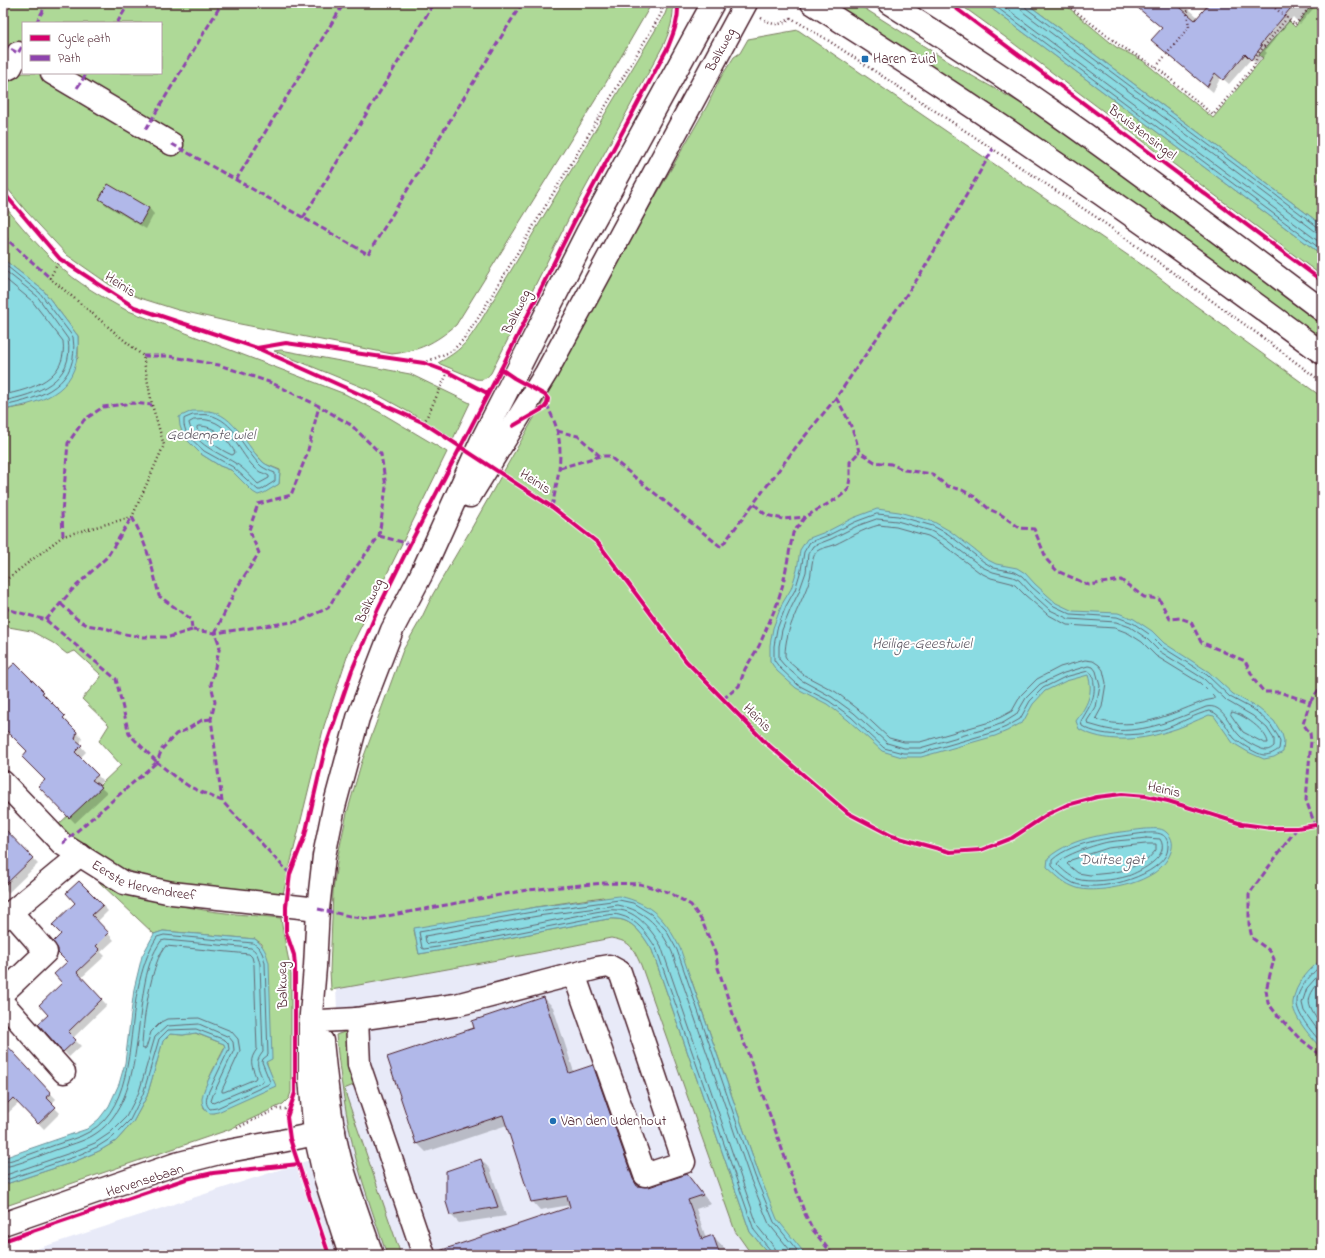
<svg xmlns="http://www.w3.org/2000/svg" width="1325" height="1258" font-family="'Indie Flower',sans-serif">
<rect width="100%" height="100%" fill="#fff"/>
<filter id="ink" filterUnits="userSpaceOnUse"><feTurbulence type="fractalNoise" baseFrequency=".025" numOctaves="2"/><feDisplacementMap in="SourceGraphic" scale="8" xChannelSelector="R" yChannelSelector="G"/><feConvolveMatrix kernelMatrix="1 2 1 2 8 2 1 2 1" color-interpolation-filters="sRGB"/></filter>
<g filter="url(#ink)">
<polygon fill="#e8eaf8" points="626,896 744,1201 790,1255 18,1255 343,1149 335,963"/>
<g fill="#aed997" stroke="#7c7c61" fill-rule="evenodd">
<path d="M3,3H652L604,86L456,325C435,343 419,351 392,354L230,322L178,310L140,298L110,285L67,255L26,211L3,183V83L23,73H161V23H23V69L6,60L3,61Z"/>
<path d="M669,3H673C674,18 670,30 664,44L569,218L491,373C486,379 483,380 476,379L438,363C460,351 467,343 480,322L665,14Z"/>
<polygon points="830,3 856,3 960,69 1043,116 1125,174 1322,321 1322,341 1114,191 1033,133"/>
<polygon points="958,3 984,3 1322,255 1322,276 1005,37"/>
<polygon points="1026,3 1063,3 1116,47 1142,60 1213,118 1263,58 1259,55 1289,21 1295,27 1313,3 1322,3 1322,175 1315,183 1322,189 1322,225"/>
<path d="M798,30L1148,269L1192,303L1322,397V1255H804L775,1220L690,976L603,897L542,906L414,930L419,954L472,945L597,921C603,920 611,918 617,919C634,920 644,937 652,950L750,1232L770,1255H752L735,1231L641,965C632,947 632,942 611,938L536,953L331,990L330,971L333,891L338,855L347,813L361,764L403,650L422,617L433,594L467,536L551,388L630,241L707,106L721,77L734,57L740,53L748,39Z"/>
<path d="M3,204C20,225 37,245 57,264C77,283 102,297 126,310L345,394L383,414L447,452L349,651L324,726L283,894L201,886L153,878L120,868L68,835L58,825L121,765L99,741L109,725L82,699L101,677L100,674L75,651L67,654L53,643L31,631L3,626V410L26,406L78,358V336L43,290L3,259ZM209,411L223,417L238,430L249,447L265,464L280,470L279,484L266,491L238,477L231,470L220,466L201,454Z"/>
<polygon points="281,350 410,374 470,403 453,439 425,421 369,390 274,351"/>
<path d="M99,882C129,894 160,903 193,908C222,914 252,915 281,918C283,938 289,956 291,975V1092L289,1098L283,1104L228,1130L3,1207V1185L76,1161L99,1151L116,1141L133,1122L147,1096L163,1040L170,1034L183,1035L195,1033L224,1044L225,1047C217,1064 199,1090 204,1108L213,1113L275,1086L266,1061L262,944L255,939L163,931L154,934Z"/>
<path d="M347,1031L356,1084L344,1089L401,1255H387C376,1223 365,1191 356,1159C346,1118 340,1077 336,1035Z"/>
</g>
<g fill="#8adbe2" stroke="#709099">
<polygon points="984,3 1026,3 1322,225 1322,255"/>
<path d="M3,259L43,290L78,336C81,390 49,401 3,410Z"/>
<path d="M192,411C197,411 203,411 208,411C235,414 246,447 264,463C268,466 275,468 280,471L279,484L264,493L258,495L253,492L231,470L220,466L201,454L184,437L180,426L179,417Z"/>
<path d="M877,509L899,512L934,522L950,531L986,559L996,564L1017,568L1025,573L1035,584L1056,603L1073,611L1118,613L1134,619L1152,631L1164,643L1209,672L1233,694L1258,708L1274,721L1282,734L1284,741L1283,752L1274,757L1264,759L1248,752L1233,743L1214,716L1209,715C1195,721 1181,728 1166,732C1139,741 1104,743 1079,729L1076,721C1087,705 1094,694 1088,675L1066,681L1045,691L1033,704L1023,722L1007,731L995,736L921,757H902L882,751L848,720L827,704L796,688L777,671L770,661V645L773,628L782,604L791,589L797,570L800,550L807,539L828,531L853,518Z"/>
<path d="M1145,829C1152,829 1161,827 1166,832C1181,844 1166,865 1154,873C1138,883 1124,886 1105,889C1094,890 1082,891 1072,886C1062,882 1055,874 1047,867L1048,858C1073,836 1113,833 1145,829Z"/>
<path d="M619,896C653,904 665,919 680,948L759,1174L777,1219L806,1255H770L750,1232L652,950C644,937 634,920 617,919C611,918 603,920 597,921L472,945L419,954L414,928L537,907Z"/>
<path d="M163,931L255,939C264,946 266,952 269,963L272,1059L266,1062L276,1086L218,1112L213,1113H209C205,1109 202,1105 202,1099C203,1086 219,1061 225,1048L224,1044L196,1033L183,1035L170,1034L163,1041L147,1096L133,1122L116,1141L99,1151L76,1161L3,1185V1158L87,1129L99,1119L109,1106L119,1084L125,1063L134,989L142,956L154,934Z"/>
<path d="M1322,958V1049C1313,1040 1291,1015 1293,1002C1295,983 1310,970 1322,958Z"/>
</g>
<g fill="#0003">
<polygon points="1133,3 1182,3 1199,18 1212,3 1318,3 1300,24 1293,17 1265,51 1267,53 1257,64 1251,59 1229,84 1221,77 1213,92 1158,46 1163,28"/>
<polygon points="100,199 149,208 154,214 146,229 106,205"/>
<polygon points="15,664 48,698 47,699 69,723 68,724 82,738 80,745 86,752 80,758 103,781 98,785 107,793 75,823 40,787 46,780 29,751 3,725 3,674"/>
<polygon points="6,831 38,864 8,893 3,888 3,834"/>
<polygon points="79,882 108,911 97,922 114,940 101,952 105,956 81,978 107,1005 73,1038 81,1046 69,1057 40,1024 49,1015 64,983 68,962 62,934 77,903"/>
<polygon points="544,998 553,1007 574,1072 593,1066 601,1075 641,1187 649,1188 686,1175 711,1204 696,1209 706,1238 713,1236 731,1255 455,1255 571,1208 570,1205 540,1210 532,1201 507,1125 426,1152 417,1143 476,1028"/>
<polygon points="3,1042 56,1099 51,1104 60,1113 44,1129 19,1103 8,1113 3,1108"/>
<polygon points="481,1160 490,1169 506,1216 459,1223 451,1215"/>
</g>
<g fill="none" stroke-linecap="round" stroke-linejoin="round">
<g stroke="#646a74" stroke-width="1">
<polyline points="991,3 1322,250"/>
<polyline points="999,3 1322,244"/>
<polyline points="1019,3 1020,8 1023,12 1294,215 1315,231 1322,232"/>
<polyline points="1025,3 1026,8 1297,211 1318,227 1322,227"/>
<path d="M3,263L40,293L73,337C80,385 42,398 3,406"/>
<path d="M3,269L37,296L68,339C75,382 37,394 3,401"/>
<path d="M3,277L32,301L63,341C68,379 32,389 3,395"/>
<path d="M193,415C198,415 204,414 209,415C234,420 244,450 261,466C265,469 270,471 275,473V481L261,490H258L233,467L204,451L187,435L184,425V419Z"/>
<path d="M194,420C198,420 203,419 207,420C233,424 241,460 260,472C263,473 266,474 269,476V478L258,484C251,477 244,468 235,463C218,452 194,445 189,423Z"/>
<path d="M199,426C216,426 226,438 235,452L234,454L232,455C218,449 208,440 197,429V427Z"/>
<path d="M877,514L898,516L933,526L948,534L984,562L994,568L1015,572L1022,576L1032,587L1054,606L1071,614L1117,617L1133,623L1149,634L1162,647L1207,675L1230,697L1256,711L1270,724L1278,736L1280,742L1279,749C1275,752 1270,755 1264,755C1258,755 1239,743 1234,738C1227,729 1222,714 1210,711C1195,714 1181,723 1167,728C1145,736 1103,739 1082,726L1081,721C1091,704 1098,695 1092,674L1088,671L1065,677L1043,688L1030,701L1020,719L1006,727L994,732L921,753H903L884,748L851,717L829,701L798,685L780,668L774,660V646L777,629L786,606L795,590L801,570L804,552L810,542L829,535L855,522Z"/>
<path d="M877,519L897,521L931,531L945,539L982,567L993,572L1013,577L1019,580L1029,591L1050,610L1069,619L1116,622L1130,627L1146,638L1159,651L1204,679L1227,701L1253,716L1267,728L1274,739V746C1272,748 1269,750 1266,750C1260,750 1243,740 1239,735C1229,725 1223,703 1206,707C1176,719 1146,733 1112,730C1104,729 1096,726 1088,724L1087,721L1096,707L1100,686L1096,671L1093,667L1088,666L1064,673L1040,684L1026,698L1016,715L1003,723L992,727L920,748H904L887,743L854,713L832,697L801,680L784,665L779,659V646L782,630L791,608L799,592L806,572L808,554L813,546L831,539L857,526Z"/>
<path d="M879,525L896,527L928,536L942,544L979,572L991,578L1011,583L1015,585L1025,595L1047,614L1067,625L1115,628L1128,633L1142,642L1156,656L1200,683L1214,697V699C1210,700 1206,700 1202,702C1165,716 1138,731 1098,720L1096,718L1102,707L1106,683L1103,670L1099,665L1093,661L1085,660L1060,667L1037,679L1021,695L1012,711L1001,717L990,722L920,742H904L889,738L858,709L836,692L804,675L788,661L785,656C785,626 802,605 810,578C812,571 811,557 817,551C821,548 829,547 834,545C849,538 863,529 879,525Z"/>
<path d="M1232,712C1243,714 1267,731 1268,743H1264L1243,732L1231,715Z"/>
<path d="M1145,833C1155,833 1165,831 1168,843C1168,847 1168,851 1166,855C1154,878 1096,893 1073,883C1065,879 1058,872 1052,866V860C1074,840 1117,837 1145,833Z"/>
<path d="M1146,838L1160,839C1171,856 1141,871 1128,876C1116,880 1088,883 1077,879C1069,876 1062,869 1057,864C1062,855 1098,844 1108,842C1121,840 1133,840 1146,838Z"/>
<polygon points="1146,844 1156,844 1156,850 1147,860 1126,870 1110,873 1090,875 1078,873 1067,864 1071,860 1108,848"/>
<path d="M166,946L249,954L252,957L254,965L257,1049C249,1060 251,1064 256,1077L255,1079L224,1092H222V1090L240,1051L238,1039L231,1031L199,1018L167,1019L161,1022L151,1032L146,1048L144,1049L142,1048C142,1028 151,959 166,946Z"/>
<path d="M1322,964C1313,973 1296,989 1297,1003C1297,1015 1314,1035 1322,1043"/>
<polyline points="1322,971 1307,988 1302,1003 1304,1011 1322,1036"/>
<path d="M1322,979C1302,1001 1308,1005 1322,1027"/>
<path d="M3,1162C17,1160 41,1150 55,1145C66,1141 79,1138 89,1132C135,1106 128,1032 138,988C142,970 147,953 157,937L164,935L253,943C261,948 263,954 265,963L268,1055L263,1059L262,1062L270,1082L269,1084L217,1108L210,1109C205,1104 206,1100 208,1093L229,1049L228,1043L225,1040L196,1029L168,1030L159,1039L143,1094L130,1120L113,1137L97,1147L74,1157L3,1181"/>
<path d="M3,1167C16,1166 44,1154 58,1149C69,1145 82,1142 92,1136C147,1104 132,1012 151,960C153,954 157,947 161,941L165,940L251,948C258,952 258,957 260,964L263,1052C254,1063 258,1067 263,1080V1082L213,1103L211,1101L213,1095L234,1050L233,1042L229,1037L199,1024L167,1026L155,1037L139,1092L126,1117L110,1133L95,1143L73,1152L3,1176"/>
<path d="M772,1255L771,1251L754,1230L656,948C647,934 637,919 619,915C612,913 603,916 597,917L471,942L424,949L422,948L419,932L538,911L619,900L633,903L651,914L666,930L677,950L755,1176L774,1222L801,1255"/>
<path d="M777,1255L775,1248L758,1227L661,946C652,931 637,910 617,910C610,909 602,911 595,912L470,937L428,944L426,942L425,936L538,916L618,905C647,911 660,927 672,952L750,1178L769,1224L794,1255"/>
</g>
</g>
<g fill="#b1b8e9" stroke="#4a1f2b">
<polygon points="1132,3 1175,3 1195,20 1210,3 1295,3 1260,45 1262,46 1251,60 1245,54 1223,80 1215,73 1207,87 1151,40 1162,28"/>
<polygon points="108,184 149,208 140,224 99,199"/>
<polygon points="15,663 44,692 42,693 65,716 63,718 77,732 75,739 82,745 75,752 98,775 92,780 102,787 69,818 38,786 45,780 22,757 27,751 3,727 3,674"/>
<polygon points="3,827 33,858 3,887"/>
<polygon points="79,881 103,905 92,915 109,933 96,946 100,950 77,972 102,999 68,1032 76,1040 63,1052 38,1024 48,1015 39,1005 62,983 54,974 67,962 58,953 58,949 53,942 61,934 52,925 75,903 66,893"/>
<polygon points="544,997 569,1073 593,1065 633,1179 637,1186 649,1187 687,1174 703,1195 688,1200 702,1239 713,1235 720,1255 436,1255 436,1252 570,1207 567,1196 531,1202 503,1115 416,1144 387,1057 474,1028 472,1021"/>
<polygon points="3,1041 51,1093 46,1097 56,1107 38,1124 13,1098 3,1108"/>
<polygon points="481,1159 498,1207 450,1215 446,1202 446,1171"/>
</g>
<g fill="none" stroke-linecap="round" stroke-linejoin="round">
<defs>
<g id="minor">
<polyline points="3,71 11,67 18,53 23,56"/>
<polyline points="52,73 172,144"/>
<path id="s1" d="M470,496L546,373L746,3"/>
<path id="s2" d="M3,782L62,844L124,883L172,893L318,909"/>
<polyline points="3,919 80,855"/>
<polyline points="3,993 46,952 11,912"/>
<polyline points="3,1003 64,1072"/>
<polyline points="357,1019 456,1005 597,968 609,966 620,972 684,1162 645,1175 574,974"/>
<polyline points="320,1021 357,1019 359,1065 424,1255"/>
<path d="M322,1041C326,1080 330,1121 340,1159C349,1191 361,1223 372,1255"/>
<polyline points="3,1224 176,1164 223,1152 282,1141 334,1130"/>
<polyline points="350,1255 324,1174 315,1134 310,1078 310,1026 315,967 318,909 324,856 334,807 358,718 392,630 421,575 481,442 588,231 713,3"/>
</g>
<g id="major">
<path d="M812,3C987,113 1157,230 1322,353"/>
<path d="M889,3C942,37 996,71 1048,108C1141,173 1231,242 1322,310"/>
</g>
</defs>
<use href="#minor" stroke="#4a1f2b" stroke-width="25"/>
<use href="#major" stroke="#4a1f2b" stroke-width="25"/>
<g stroke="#4a1f2b" stroke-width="2.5" stroke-dasharray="1 3" stroke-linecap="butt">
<polyline points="1065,3 1119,45 1156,67 1213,115 1254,66 1258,54 1287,18 1295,25 1313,3"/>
<polyline points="1269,3 1287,18"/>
<path d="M761,18C773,25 778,27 791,18L826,39L1096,217L1262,337L1322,382"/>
<polyline points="1156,67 1189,27 1187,12 1190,8 1191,3"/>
<polyline points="424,363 452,351 463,340 477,320 661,14 664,3"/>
<polyline points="424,423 448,372"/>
<polyline points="3,584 7,579 63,536 132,517 164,445 152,405 143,356 50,278 60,259"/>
<polyline points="237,1128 277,1109 289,1109"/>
</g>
<use href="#minor" stroke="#fff" stroke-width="22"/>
<use href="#major" stroke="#fff" stroke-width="22"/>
<g stroke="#8e44ad" stroke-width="3" stroke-dasharray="6 3" stroke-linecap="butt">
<polyline points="36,23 47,3"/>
<polyline points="117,23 129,3"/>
<polyline points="3,45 18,53 23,45"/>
<polyline points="77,88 87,73"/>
<polyline points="146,129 222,3"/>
<polyline points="172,144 368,254 522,3"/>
<polyline points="236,180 344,3"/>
<polyline points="303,218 434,3"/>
<polyline points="3,236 50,278"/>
<polyline points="143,356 168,356 219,365 272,383 319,406 351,425 381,454 386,487 379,536 339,590 328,608 300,621 215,633"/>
<path d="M836,398C847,416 855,432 859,452L875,462L891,464L904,470L932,474L947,486L962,490L975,497L989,509L1000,514L1020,528L1034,529L1047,560L1057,571L1089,585L1121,580L1144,597L1159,599L1170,619L1180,618L1191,622L1201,642L1245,661L1255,681L1264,692H1279L1310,702L1303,724L1310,733L1311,741L1306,800L1315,825"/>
<path d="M547,404C550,413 555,421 557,430C564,455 557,482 552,507"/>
<polyline points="557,431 578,436 600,456"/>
<polyline points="560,468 600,456 609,456 721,547 796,447 836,398 922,272 993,149"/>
<polyline points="754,504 766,515 783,519 805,517"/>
<polyline points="63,536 62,513 68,443 84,420 103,407 133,403 152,405"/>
<polyline points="379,536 410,544"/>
<polyline points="61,604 77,619 87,625 108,629 119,633 143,637 169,637 192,630"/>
<polyline points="3,608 46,620 116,679 129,734 157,762 62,844"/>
<path d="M46,620L73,589L107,557L132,517C146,543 153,568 159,596L191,619L192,630L215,633L220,646L211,684L215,702L211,719L222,801"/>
<polyline points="215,633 236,589 259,553 249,530 258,504 291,495 307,454 319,406"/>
<polyline points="723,699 739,686 745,669 759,646 777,604 783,584 793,533 805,517 838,498 848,490 850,478 850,462 859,452"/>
<polyline points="1310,702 1322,685"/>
<polyline points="211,719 202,720 188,729 176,734 162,749 157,762 175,777 190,787 222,801 290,874"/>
<polyline points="1297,828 1249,894 1249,924 1252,938 1270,951 1274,959 1266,990 1268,1003 1278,1016 1298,1037 1322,1056"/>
<polyline points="318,909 354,917 371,919 527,890 604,883 640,884 668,892 691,905 702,921 716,955 718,968 735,1020 745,1045 805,1214 813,1230 833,1255"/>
</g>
<defs>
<g id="cycleway">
<polyline points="949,3 1322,281"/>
<polyline points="3,192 60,259 134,307 257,348 424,423 552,507 598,543 686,661 765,742 848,813 892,836 950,852 981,850 1012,838 1048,814 1067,805 1097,797 1122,794 1146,796 1168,801 1242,824 1271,828 1297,828 1322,824"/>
<polyline points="257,348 286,343 424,363 448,372 487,393"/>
<polyline points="501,369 514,378 545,395 548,399 547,404 544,408 513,426"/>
<polyline points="3,1241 186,1179 213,1173 299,1164"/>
<path d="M329,1255L290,1139L287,1117L295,1093V966L294,955L286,932V906L290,874L305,835L325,749L352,670L378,609L410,544L501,369L574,222L668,47C674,32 679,19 678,3"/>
</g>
</defs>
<use href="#cycleway" stroke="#fff" stroke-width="6"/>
<use href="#cycleway" stroke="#d6006c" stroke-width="4"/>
</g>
</g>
<g fill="#1f6fb2" stroke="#fff" stroke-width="1.5">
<rect x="861" y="55" width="8" height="8" rx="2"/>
<circle cx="553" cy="1121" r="4"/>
</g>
<g text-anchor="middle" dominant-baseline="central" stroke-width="4" stroke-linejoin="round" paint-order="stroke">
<g font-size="14" fill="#4a1f2b" stroke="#fff">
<text stroke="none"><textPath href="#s1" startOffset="512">Balkweg</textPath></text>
<text transform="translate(1142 133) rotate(37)">Bruistensingel</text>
<text transform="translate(120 285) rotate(33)">Heinis</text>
<text transform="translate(517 312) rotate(-64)">Balkweg</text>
<text transform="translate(535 482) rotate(33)">Heinis</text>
<text transform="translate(370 601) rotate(-65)">Balkweg</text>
<text transform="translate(757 718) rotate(46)">Heinis</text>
<text transform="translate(1164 790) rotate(13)">Heinis</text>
<text stroke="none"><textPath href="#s2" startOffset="177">Eerste Hervendreef</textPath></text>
<text transform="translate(283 985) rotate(-91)">Balkweg</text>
<text transform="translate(145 1181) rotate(-18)">Hervensebaan</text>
</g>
<g font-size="14" fill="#4a1f2b" stroke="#fff" text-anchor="start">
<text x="873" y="59">Haren Zuid</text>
<text x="561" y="1121">Van den Udenhout</text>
</g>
<g font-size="15" font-style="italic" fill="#5d5762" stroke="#fff">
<text x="211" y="435">Gedempte wiel</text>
<text x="922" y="644">Heilige-Geestwiel</text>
<text x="1112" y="860">Duitse gat</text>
</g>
</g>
<rect width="1325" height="1258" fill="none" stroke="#fff" stroke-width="16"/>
<rect x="8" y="8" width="1309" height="1242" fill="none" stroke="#4a1f2b" stroke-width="1.5" filter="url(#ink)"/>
<rect x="22" y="22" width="140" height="52" fill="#ffffff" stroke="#b7a5aa"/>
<rect x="30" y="35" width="20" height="6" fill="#d6006c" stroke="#b7a5aa"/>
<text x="58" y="42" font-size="12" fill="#4a1f2b">Cycle path</text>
<rect x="30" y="55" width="20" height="6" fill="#8e44ad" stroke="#b7a5aa"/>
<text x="58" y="62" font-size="12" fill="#4a1f2b">Path</text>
</svg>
